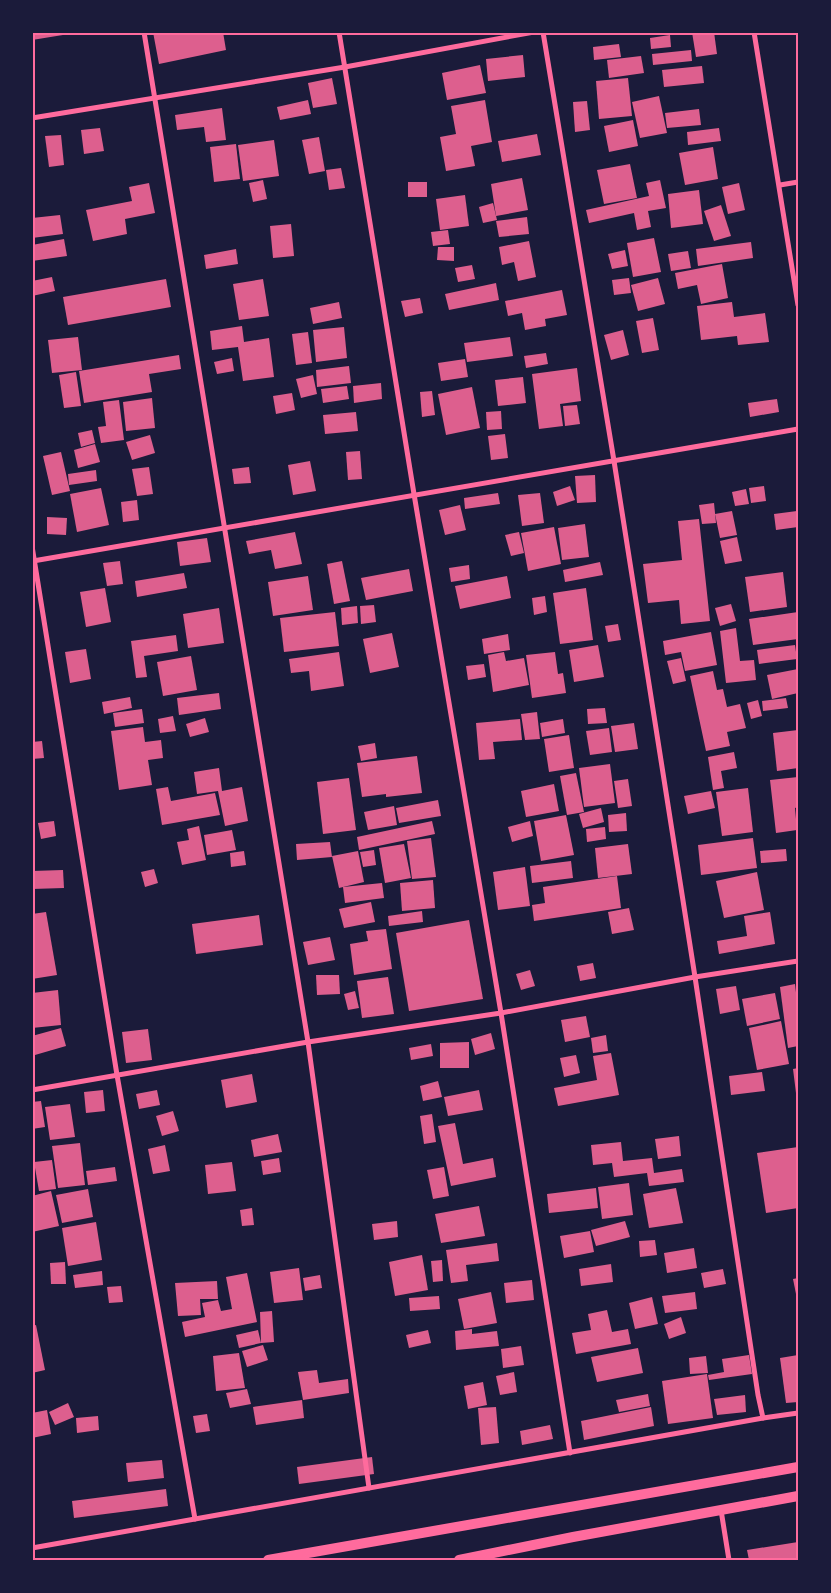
<svg xmlns="http://www.w3.org/2000/svg" width="831" height="1593" font-family="Cabin,sans-serif">
<rect width="100%" height="100%" fill="#1b1b3a"/>
<g fill="#dd5f8e">
<polygon points="32,32 69,32 69,34 32,40"/>
<polygon points="153,32 223,32 226,50 159,64"/>
<polygon points="692,32 714,32 717,54 696,57"/>
<polygon points="670,35 671,47 651,49 650,38"/>
<polygon points="619,44 621,57 594,60 593,47"/>
<polygon points="691,50 692,61 653,65 652,54"/>
<polygon points="523,55 525,77 488,81 486,59"/>
<polygon points="641,56 644,73 609,78 607,60"/>
<polygon points="480,65 486,93 447,100 442,73"/>
<polygon points="702,66 704,83 664,87 662,70"/>
<polygon points="332,78 337,104 313,108 308,83"/>
<polygon points="628,78 632,116 599,119 596,81"/>
<polygon points="659,96 667,133 640,138 632,102"/>
<polygon points="308,100 311,114 280,120 277,107"/>
<polygon points="485,100 492,142 471,146 475,166 446,171 440,137 456,134 451,106"/>
<polygon points="587,101 590,130 575,132 573,102"/>
<polygon points="222,108 226,140 206,142 204,127 177,130 175,115"/>
<polygon points="699,109 701,125 667,128 665,113"/>
<polygon points="633,120 638,146 609,152 604,126"/>
<polygon points="100,128 104,151 84,154 81,130"/>
<polygon points="719,128 721,141 688,145 687,132"/>
<polygon points="537,134 541,155 502,162 498,141"/>
<polygon points="61,135 64,165 49,167 45,136"/>
<polygon points="319,137 325,171 309,174 302,140"/>
<polygon points="274,140 279,176 243,181 238,145"/>
<polygon points="236,144 240,179 214,182 210,147"/>
<polygon points="713,147 718,179 685,185 679,153"/>
<polygon points="630,164 637,198 604,204 597,170"/>
<polygon points="341,168 345,188 329,190 326,170"/>
<polygon points="522,178 528,210 496,216 491,184"/>
<polygon points="263,180 267,199 253,202 249,183"/>
<polygon points="660,180 666,208 648,211 651,227 637,230 634,213 589,223 586,210 649,196 646,183"/>
<rect x="408" y="182" width="19" height="15"/>
<polygon points="149,183 155,213 125,219 127,234 93,241 86,210 132,201 129,187"/>
<polygon points="739,183 745,210 728,214 722,187"/>
<polygon points="699,190 703,224 671,228 668,194"/>
<polygon points="465,195 469,226 440,230 436,199"/>
<polygon points="493,203 497,220 483,223 479,207"/>
<polygon points="721,205 731,236 714,241 704,211"/>
<polygon points="60,215 63,234 32,238 32,218"/>
<polygon points="527,217 529,234 499,237 496,221"/>
<polygon points="291,224 294,256 273,258 270,226"/>
<polygon points="448,230 450,244 433,246 431,232"/>
<polygon points="654,238 661,272 633,277 627,243"/>
<polygon points="64,239 67,256 32,261 32,245"/>
<polygon points="529,241 536,277 518,281 514,262 502,265 499,247"/>
<polygon points="751,242 753,258 698,266 696,249"/>
<polygon points="438,247 454,247 454,261 437,260"/>
<polygon points="236,249 238,264 206,269 204,255"/>
<polygon points="625,250 628,266 612,269 608,254"/>
<polygon points="688,251 691,268 671,271 668,254"/>
<polygon points="722,264 728,298 701,304 697,285 678,289 675,273"/>
<polygon points="472,265 475,279 458,282 455,268"/>
<polygon points="52,277 55,291 32,296 32,281"/>
<polygon points="629,278 631,293 614,295 612,280"/>
<polygon points="658,278 665,304 638,311 631,285"/>
<polygon points="166,279 171,307 68,325 63,297"/>
<polygon points="263,279 269,316 239,320 233,284"/>
<polygon points="496,283 499,300 449,310 445,294"/>
<polygon points="562,290 567,315 545,319 546,326 525,330 522,313 508,316 505,301"/>
<polygon points="420,298 423,313 405,317 401,301"/>
<polygon points="339,302 342,318 313,324 310,308"/>
<polygon points="732,302 734,317 765,313 769,342 738,345 737,336 701,340 697,306"/>
<polygon points="653,318 659,350 642,353 636,321"/>
<polygon points="242,326 244,342 269,338 274,377 243,381 238,347 212,350 210,331"/>
<polygon points="344,327 347,358 316,362 313,330"/>
<polygon points="623,330 629,355 611,360 604,335"/>
<polygon points="308,332 312,363 296,365 292,334"/>
<polygon points="78,337 82,370 52,373 48,340"/>
<polygon points="510,337 513,356 467,362 464,343"/>
<polygon points="546,353 548,364 526,368 524,356"/>
<polygon points="179,355 181,369 149,374 152,392 84,403 79,371"/>
<polygon points="232,358 234,371 217,374 214,362"/>
<polygon points="465,359 468,377 441,381 438,363"/>
<polygon points="349,366 351,383 317,387 316,370"/>
<polygon points="577,368 581,401 560,404 563,426 539,429 532,374"/>
<polygon points="76,372 81,406 64,408 59,375"/>
<polygon points="313,375 317,394 301,398 296,379"/>
<polygon points="523,377 526,403 498,406 495,380"/>
<polygon points="381,383 382,399 354,403 353,386"/>
<polygon points="347,386 349,399 323,403 321,389"/>
<polygon points="472,387 480,428 446,435 438,394"/>
<polygon points="432,391 435,415 422,417 420,392"/>
<polygon points="292,393 295,410 276,414 273,396"/>
<polygon points="152,398 155,428 126,431 123,402"/>
<polygon points="777,399 779,412 750,417 748,403"/>
<polygon points="119,400 124,440 101,443 98,427 106,426 103,402"/>
<polygon points="577,405 580,424 565,426 563,406"/>
<polygon points="501,411 502,429 487,430 486,412"/>
<polygon points="356,412 358,431 325,434 323,415"/>
<polygon points="92,430 95,443 81,447 78,433"/>
<polygon points="505,434 508,458 491,460 488,436"/>
<polygon points="150,435 155,453 132,460 126,442"/>
<polygon points="95,444 100,462 78,468 74,450"/>
<polygon points="360,451 362,479 348,480 346,452"/>
<polygon points="61,452 70,491 52,495 43,456"/>
<polygon points="310,461 316,491 293,495 288,465"/>
<polygon points="149,467 153,494 137,496 132,469"/>
<polygon points="249,467 251,483 234,484 232,469"/>
<polygon points="96,470 97,481 69,485 68,474"/>
<polygon points="595,475 596,502 577,503 575,476"/>
<polygon points="570,486 575,500 557,506 553,492"/>
<polygon points="764,486 766,501 751,503 749,488"/>
<polygon points="101,488 109,525 77,532 70,494"/>
<polygon points="746,489 749,504 735,506 732,492"/>
<polygon points="498,493 500,504 465,509 464,498"/>
<polygon points="540,493 544,523 522,526 518,495"/>
<polygon points="137,500 139,520 123,522 121,502"/>
<polygon points="714,503 716,523 702,524 699,505"/>
<polygon points="460,505 466,530 445,535 439,510"/>
<polygon points="732,511 737,535 720,538 715,514"/>
<polygon points="797,511 798,527 776,530 774,514"/>
<polygon points="47,517 67,518 66,535 47,534"/>
<polygon points="699,519 710,621 681,624 679,600 648,603 643,564 682,560 678,521"/>
<polygon points="585,524 589,557 562,560 558,528"/>
<polygon points="554,527 561,564 528,571 521,533"/>
<polygon points="295,532 302,564 275,569 271,550 249,554 246,541"/>
<polygon points="519,532 524,553 511,556 505,535"/>
<polygon points="737,537 742,561 725,564 720,541"/>
<polygon points="207,538 211,562 180,566 177,542"/>
<polygon points="120,561 123,584 107,586 103,563"/>
<polygon points="342,561 350,601 334,604 327,564"/>
<polygon points="600,562 603,575 565,582 563,570"/>
<polygon points="469,565 470,579 451,582 449,568"/>
<polygon points="409,569 413,591 366,600 361,578"/>
<polygon points="783,572 787,607 750,612 745,577"/>
<polygon points="184,573 187,588 137,597 135,581"/>
<polygon points="308,576 313,610 273,616 268,582"/>
<polygon points="507,576 511,598 460,609 455,586"/>
<polygon points="105,588 111,622 86,627 80,592"/>
<polygon points="586,588 593,640 560,644 553,593"/>
<polygon points="545,596 547,612 534,615 532,598"/>
<polygon points="731,604 736,621 720,626 715,608"/>
<polygon points="374,605 376,622 361,624 360,606"/>
<polygon points="357,606 358,623 342,625 341,608"/>
<polygon points="219,608 224,643 188,648 183,614"/>
<polygon points="335,612 339,646 284,652 280,618"/>
<polygon points="798,612 798,639 753,645 749,619"/>
<polygon points="618,624 621,640 608,642 605,626"/>
<polygon points="736,628 740,661 754,660 756,680 726,683 720,631"/>
<polygon points="711,632 717,665 685,671 681,652 665,655 663,641"/>
<polygon points="392,633 399,667 370,673 363,639"/>
<polygon points="508,634 510,650 484,654 482,639"/>
<polygon points="176,635 178,651 144,656 147,677 136,678 131,641"/>
<polygon points="598,645 604,677 574,682 569,650"/>
<polygon points="795,645 797,659 759,664 757,650"/>
<polygon points="86,649 91,679 70,683 65,652"/>
<polygon points="339,652 344,686 311,691 309,671 291,673 289,659"/>
<polygon points="504,652 506,661 524,658 529,685 493,692 488,655"/>
<polygon points="555,652 558,674 563,673 566,693 532,698 526,655"/>
<polygon points="191,656 197,690 163,696 157,662"/>
<polygon points="681,658 686,681 673,684 667,661"/>
<polygon points="484,664 486,677 468,680 466,666"/>
<polygon points="798,669 798,693 772,699 767,675"/>
<polygon points="713,671 717,690 723,689 727,707 740,704 746,728 727,732 730,746 706,751 690,676"/>
<polygon points="219,693 221,709 179,715 177,698"/>
<polygon points="130,697 132,708 104,714 102,702"/>
<polygon points="786,698 788,708 763,711 762,701"/>
<polygon points="758,700 762,716 751,719 747,703"/>
<polygon points="605,708 607,723 588,724 587,709"/>
<polygon points="142,709 144,723 115,727 113,713"/>
<polygon points="537,712 540,739 525,740 521,714"/>
<polygon points="173,716 176,731 160,733 158,719"/>
<polygon points="205,718 209,732 190,737 186,724"/>
<polygon points="520,719 522,740 493,742 495,759 479,760 476,723"/>
<polygon points="563,719 565,733 542,737 540,723"/>
<polygon points="634,723 638,749 615,752 611,726"/>
<polygon points="143,727 145,742 161,740 163,758 148,760 152,785 119,790 111,731"/>
<polygon points="609,728 612,752 590,755 586,731"/>
<polygon points="798,730 798,768 777,771 773,733"/>
<polygon points="569,735 574,768 549,772 544,739"/>
<polygon points="42,741 44,758 32,759 32,742"/>
<polygon points="375,743 377,758 361,761 358,746"/>
<polygon points="734,752 737,768 721,771 724,788 713,790 708,757"/>
<polygon points="417,756 422,793 386,797 386,794 362,797 357,763"/>
<polygon points="610,764 615,803 584,807 579,768"/>
<polygon points="219,768 222,791 242,787 248,821 225,826 218,791 197,794 194,772"/>
<polygon points="576,773 584,812 567,815 560,776"/>
<polygon points="798,777 798,807 795,808 797,830 776,833 770,780"/>
<polygon points="349,778 356,830 323,834 317,782"/>
<polygon points="628,779 632,806 618,808 614,781"/>
<polygon points="554,784 559,811 526,817 521,791"/>
<polygon points="168,787 171,801 215,793 220,815 162,825 156,789"/>
<polygon points="748,788 753,832 722,836 716,792"/>
<polygon points="711,791 715,808 688,814 684,796"/>
<polygon points="438,800 441,816 399,823 396,808"/>
<polygon points="394,806 397,825 368,830 364,812"/>
<polygon points="601,808 604,822 583,828 579,814"/>
<polygon points="626,813 627,831 609,832 608,815"/>
<polygon points="566,815 574,855 541,861 534,821"/>
<polygon points="54,821 56,836 41,839 38,823"/>
<polygon points="432,821 435,834 359,850 357,837"/>
<polygon points="530,821 533,836 512,842 508,827"/>
<polygon points="199,826 206,860 182,865 177,842 189,840 187,829"/>
<polygon points="605,827 606,839 587,842 586,829"/>
<polygon points="232,830 236,850 207,855 204,835"/>
<polygon points="431,838 436,877 412,879 407,841"/>
<polygon points="753,838 757,868 701,875 698,845"/>
<polygon points="330,842 332,857 297,860 296,844"/>
<polygon points="404,844 411,878 385,883 379,848"/>
<polygon points="628,844 632,874 598,878 595,848"/>
<polygon points="786,849 787,861 761,863 760,851"/>
<polygon points="374,850 376,865 363,867 360,852"/>
<polygon points="244,851 246,865 231,867 230,853"/>
<polygon points="358,851 364,882 339,888 332,856"/>
<polygon points="571,861 573,878 532,883 530,866"/>
<polygon points="525,867 530,906 498,910 493,872"/>
<polygon points="154,869 158,883 145,887 141,872"/>
<polygon points="63,870 64,888 32,889 32,871"/>
<polygon points="757,872 764,910 724,918 716,881"/>
<polygon points="617,876 621,908 534,921 532,905 545,903 543,887"/>
<polygon points="433,880 435,908 402,911 400,883"/>
<polygon points="382,883 384,898 345,903 343,887"/>
<polygon points="371,902 375,922 344,928 339,909"/>
<polygon points="629,908 634,930 612,934 608,912"/>
<polygon points="422,911 423,922 389,926 388,916"/>
<polygon points="46,912 57,975 32,979 32,914"/>
<polygon points="770,912 775,944 719,954 717,941 747,936 744,916"/>
<polygon points="259,915 263,945 196,954 192,924"/>
<polygon points="469,920 483,999 409,1011 396,933"/>
<polygon points="386,929 392,969 354,975 350,944 368,941 366,931"/>
<polygon points="330,937 335,960 308,965 303,942"/>
<polygon points="593,963 596,978 580,981 577,966"/>
<polygon points="530,970 535,986 521,990 516,974"/>
<polygon points="316,975 339,975 340,994 317,995"/>
<polygon points="388,977 394,1014 362,1018 357,981"/>
<polygon points="795,984 798,1010 798,1046 788,1048 780,987"/>
<polygon points="736,986 740,1010 720,1014 716,989"/>
<polygon points="58,990 61,1025 32,1028 32,993"/>
<polygon points="355,991 359,1008 348,1010 344,994"/>
<polygon points="775,993 780,1019 747,1026 742,999"/>
<polygon points="586,1016 590,1037 565,1042 561,1020"/>
<polygon points="781,1021 789,1064 757,1070 749,1028"/>
<polygon points="61,1028 66,1046 35,1055 32,1047 32,1036"/>
<polygon points="148,1029 152,1060 126,1063 122,1032"/>
<polygon points="491,1033 495,1049 475,1055 471,1039"/>
<polygon points="606,1035 608,1051 593,1053 591,1038"/>
<polygon points="469,1042 469,1068 440,1068 440,1043"/>
<polygon points="431,1044 433,1056 411,1060 409,1048"/>
<polygon points="611,1053 619,1095 558,1106 554,1088 597,1080 593,1056"/>
<polygon points="576,1055 580,1073 564,1077 560,1058"/>
<polygon points="798,1068 798,1101 797,1101 793,1069"/>
<polygon points="762,1072 765,1091 731,1095 729,1076"/>
<polygon points="252,1074 257,1102 226,1108 221,1080"/>
<polygon points="438,1081 442,1097 423,1101 420,1086"/>
<polygon points="103,1090 105,1111 86,1113 84,1092"/>
<polygon points="157,1090 160,1105 139,1109 136,1094"/>
<polygon points="479,1090 483,1110 448,1116 444,1097"/>
<polygon points="41,1101 45,1127 32,1129 32,1102"/>
<polygon points="70,1104 75,1137 50,1140 45,1107"/>
<polygon points="173,1111 179,1131 162,1136 156,1116"/>
<polygon points="432,1114 436,1142 424,1144 420,1116"/>
<polygon points="455,1123 463,1164 493,1158 496,1177 451,1186 438,1126"/>
<polygon points="278,1134 282,1152 254,1157 251,1140"/>
<polygon points="679,1136 681,1156 658,1159 655,1139"/>
<polygon points="621,1142 623,1161 652,1158 654,1173 682,1169 684,1182 649,1186 647,1173 614,1177 612,1163 593,1165 591,1145"/>
<polygon points="80,1143 85,1185 58,1188 52,1146"/>
<polygon points="165,1145 170,1171 153,1174 148,1149"/>
<polygon points="798,1147 798,1208 766,1213 757,1153"/>
<polygon points="279,1158 281,1172 263,1175 261,1161"/>
<polygon points="52,1160 56,1189 39,1191 34,1162"/>
<polygon points="232,1162 236,1191 208,1194 205,1165"/>
<polygon points="115,1167 117,1181 88,1185 86,1171"/>
<polygon points="444,1167 449,1196 433,1199 427,1170"/>
<polygon points="629,1183 633,1215 602,1219 598,1187"/>
<polygon points="596,1188 598,1208 549,1213 547,1194"/>
<polygon points="676,1188 683,1223 649,1228 643,1194"/>
<polygon points="88,1189 93,1217 62,1223 56,1195"/>
<polygon points="51,1191 59,1226 32,1232 32,1196"/>
<polygon points="479,1206 485,1236 441,1243 435,1214"/>
<polygon points="252,1208 254,1225 242,1226 240,1210"/>
<polygon points="397,1221 398,1237 374,1240 372,1224"/>
<polygon points="625,1221 630,1237 596,1246 591,1230"/>
<polygon points="96,1222 102,1260 68,1266 62,1228"/>
<polygon points="590,1231 594,1252 564,1258 560,1236"/>
<polygon points="655,1240 657,1255 640,1257 639,1241"/>
<polygon points="497,1243 499,1261 466,1265 468,1281 451,1283 446,1250"/>
<polygon points="694,1248 697,1268 667,1273 664,1253"/>
<polygon points="422,1255 428,1290 395,1296 389,1262"/>
<polygon points="442,1260 443,1281 433,1282 431,1261"/>
<polygon points="65,1262 66,1284 51,1284 50,1263"/>
<polygon points="611,1264 613,1282 581,1286 579,1269"/>
<polygon points="299,1268 303,1300 274,1303 270,1272"/>
<polygon points="723,1269 726,1284 704,1288 701,1273"/>
<polygon points="102,1271 103,1285 75,1288 73,1275"/>
<polygon points="247,1273 257,1322 185,1337 182,1322 205,1317 202,1303 218,1300 221,1311 232,1309 226,1277"/>
<polygon points="320,1275 322,1288 305,1291 303,1278"/>
<polygon points="798,1278 798,1304 793,1279"/>
<polygon points="532,1280 534,1300 506,1303 504,1283"/>
<polygon points="217,1281 218,1299 200,1299 201,1315 178,1316 175,1283"/>
<polygon points="121,1286 123,1302 109,1303 107,1287"/>
<polygon points="491,1292 497,1323 464,1329 458,1299"/>
<polygon points="695,1292 697,1309 665,1313 662,1296"/>
<polygon points="439,1296 440,1309 410,1311 409,1298"/>
<polygon points="652,1297 658,1324 635,1329 629,1303"/>
<polygon points="607,1310 612,1332 628,1329 631,1344 576,1354 572,1333 591,1330 588,1314"/>
<polygon points="272,1311 274,1342 261,1343 260,1312"/>
<polygon points="681,1317 686,1333 669,1339 664,1324"/>
<polygon points="36,1325 45,1370 32,1373 32,1326"/>
<polygon points="472,1329 472,1334 497,1331 499,1346 456,1350 455,1331"/>
<polygon points="258,1330 261,1343 239,1348 236,1335"/>
<polygon points="428,1330 431,1343 409,1348 406,1335"/>
<polygon points="263,1345 268,1360 247,1367 242,1351"/>
<polygon points="521,1346 524,1365 503,1368 501,1349"/>
<polygon points="638,1348 643,1373 597,1382 591,1357"/>
<polygon points="239,1353 245,1388 216,1391 213,1356"/>
<polygon points="749,1355 752,1374 709,1380 708,1375 724,1372 722,1359"/>
<polygon points="798,1355 798,1402 786,1403 780,1358"/>
<polygon points="706,1356 708,1373 690,1374 689,1358"/>
<polygon points="317,1370 319,1383 348,1379 349,1393 303,1400 298,1372"/>
<polygon points="514,1372 517,1392 500,1395 496,1376"/>
<polygon points="707,1374 713,1418 668,1424 662,1381"/>
<polygon points="483,1382 487,1405 468,1409 464,1386"/>
<polygon points="247,1389 251,1404 230,1408 226,1393"/>
<polygon points="648,1394 650,1406 619,1412 616,1400"/>
<polygon points="745,1395 746,1412 717,1415 714,1399"/>
<polygon points="302,1400 304,1418 256,1425 253,1407"/>
<polygon points="68,1403 74,1417 55,1425 49,1412"/>
<polygon points="496,1407 499,1443 481,1445 478,1408"/>
<polygon points="651,1407 654,1426 584,1440 581,1421"/>
<polygon points="47,1410 51,1434 32,1438 32,1413"/>
<polygon points="207,1414 210,1431 196,1433 193,1416"/>
<polygon points="98,1416 99,1430 77,1433 76,1418"/>
<polygon points="550,1425 553,1439 522,1445 520,1431"/>
<polygon points="372,1457 374,1474 299,1484 297,1467"/>
<polygon points="162,1460 164,1478 128,1482 126,1463"/>
<polygon points="166,1489 168,1506 74,1518 72,1501"/>
<polygon points="798,1542 798,1560 749,1560 747,1550"/>
</g>
<g fill="none" stroke-linecap="round" stroke-linejoin="round">
<g stroke="#ff6b9d" stroke-width="5">
<polyline points="144,32 308,1042 369,1488"/>
<polyline points="339,32 414,494 501,1013 570,1453"/>
<polyline points="543,32 614,461 695,977 758,1395 763,1418"/>
<polyline points="754,32 798,305"/>
<polyline points="32,118 345,67 534,32"/>
<polyline points="780,185 798,182"/>
<polyline points="32,546 117,1075 195,1519"/>
<polyline points="33,561 798,429"/>
<polyline points="32,1090 308,1042 501,1013 695,977 798,961"/>
<polyline points="721,1510 729,1560"/>
<polyline points="32,1548 763,1418 798,1413"/>
</g>
<g stroke="#ff6b9d" stroke-width="10">
<polyline points="268,1560 798,1467"/>
<polyline points="459,1560 573,1537 798,1496"/>
</g>
</g>
<rect width="831" height="1593" fill="none" stroke="#1b1b3a" stroke-width="68"/>
<rect x="34" y="34" width="763" height="1525" fill="none" stroke="#ff6b9d" stroke-width="2"/>
</svg>
